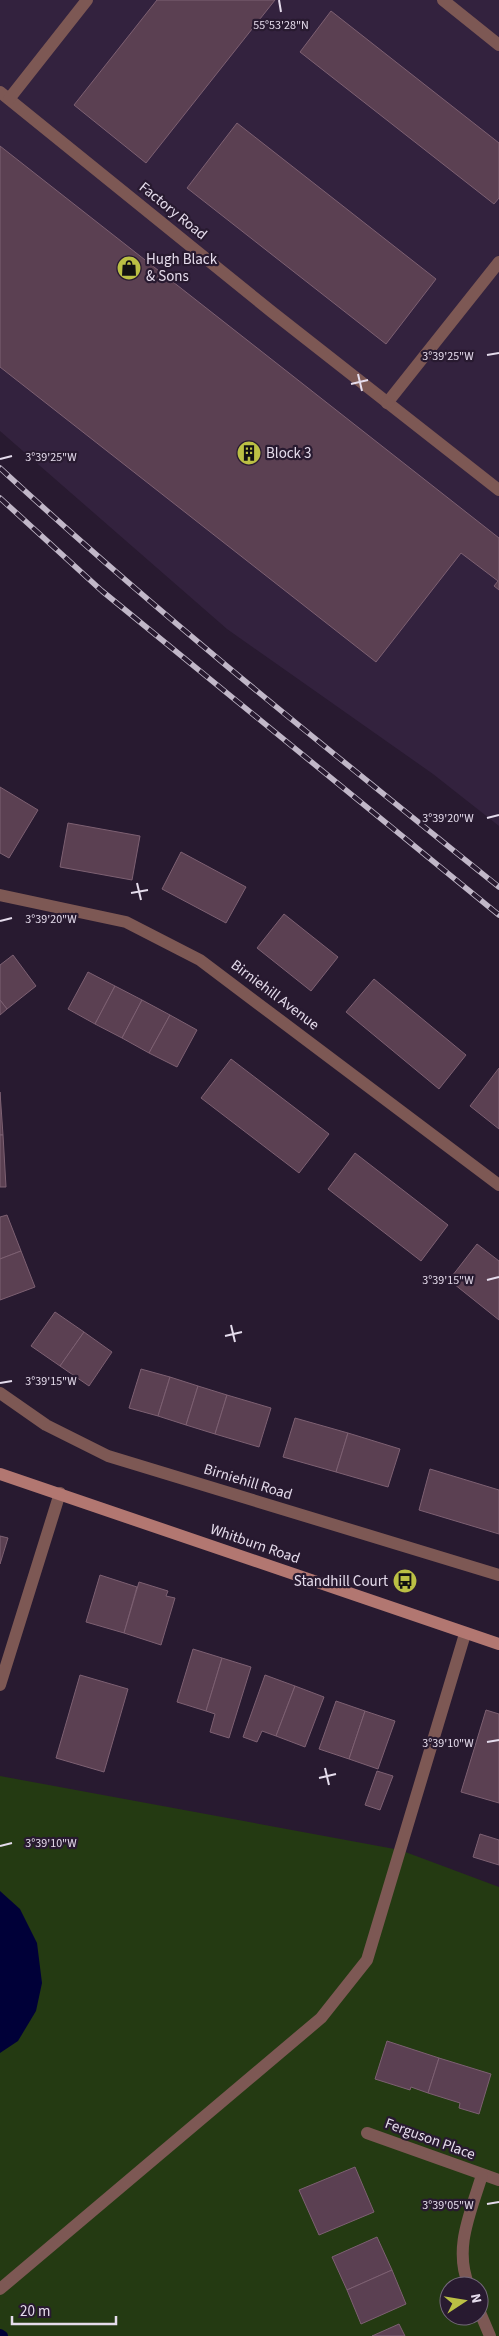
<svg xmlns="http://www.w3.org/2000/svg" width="499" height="2336" font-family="'Source Sans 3',sans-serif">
<rect width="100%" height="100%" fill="#281a30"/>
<polygon fill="#33223e" points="0,0 499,0 499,826 433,774 227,629 0,431"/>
<path fill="#243a12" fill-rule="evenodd" d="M0,1776L400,1850L499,1887V2336H0ZM449,2286H479V2316H449Z"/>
<polygon fill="#000038" points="0,1891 20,1909 37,1943 42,1983 36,2011 18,2041 0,2053"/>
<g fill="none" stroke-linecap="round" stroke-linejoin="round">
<polyline stroke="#000038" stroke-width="10" points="0,2334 3,2336"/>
</g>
<g fill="#5b4052" stroke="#7d6072">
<polygon points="157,0 275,0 146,163 74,105"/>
<polygon points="331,11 499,143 499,198 494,204 300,52"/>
<polygon points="237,123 436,279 386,344 187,188"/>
<polygon points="0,146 499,538 499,590 494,586 498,581 461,553 376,662 0,367"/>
<polygon points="0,787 38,810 9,858 0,853"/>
<polygon points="68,823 140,836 132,880 60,867"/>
<polygon points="181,852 246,887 226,923 162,889"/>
<polygon points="284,914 338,957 311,991 257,948"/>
<polygon points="13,955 36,986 7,1009 0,1000 0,965"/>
<polygon points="88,972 115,986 95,1024 68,1009"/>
<polygon points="374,979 466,1055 439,1089 346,1012"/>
<polygon points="115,986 142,1000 122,1038 95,1024"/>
<polygon points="0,1000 7,1009 0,1015"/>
<polygon points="142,1000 170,1015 149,1053 122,1038"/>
<polygon points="170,1015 197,1030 177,1067 149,1053"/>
<polygon points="231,1059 329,1134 299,1173 201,1098"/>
<polygon points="499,1068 499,1129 470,1106"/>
<polygon points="0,1092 3,1135 0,1135"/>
<polygon points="0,1135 3,1135 6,1187 0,1187"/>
<polygon points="355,1153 448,1225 421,1261 328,1189"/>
<polygon points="7,1215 21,1251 0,1259 0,1217"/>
<polygon points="477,1244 499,1261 499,1320 449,1280"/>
<polygon points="21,1251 35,1287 0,1300 0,1259"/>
<polygon points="55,1312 84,1332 60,1366 31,1346"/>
<polygon points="84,1332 112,1352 89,1386 60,1366"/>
<polygon points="141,1369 170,1377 158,1416 129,1408"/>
<polygon points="170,1377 198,1386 186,1425 158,1416"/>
<polygon points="198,1386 227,1395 215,1434 186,1425"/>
<polygon points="227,1395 271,1408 259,1447 215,1434"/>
<polygon points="295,1418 348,1433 336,1472 283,1457"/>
<polygon points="348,1433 400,1449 388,1487 336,1472"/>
<polygon points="430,1469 499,1490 499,1534 419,1510"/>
<polygon points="0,1536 8,1538 0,1564"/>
<polygon points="100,1575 137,1587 124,1633 86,1622"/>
<polygon points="139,1582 168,1591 166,1596 175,1598 161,1645 124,1633"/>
<polygon points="193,1649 222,1658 206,1711 177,1702"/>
<polygon points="222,1658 251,1667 229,1738 210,1732 215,1714 206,1711"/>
<polygon points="80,1675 128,1689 104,1772 56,1758"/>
<polygon points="265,1675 295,1686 276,1736 262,1731 257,1742 243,1737"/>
<polygon points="295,1686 324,1697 305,1747 276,1736"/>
<polygon points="336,1701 365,1711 349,1759 319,1749"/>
<polygon points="486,1710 499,1714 499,1803 461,1792"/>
<polygon points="365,1711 395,1721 378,1769 349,1759"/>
<polygon points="377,1771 393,1776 380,1810 365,1805"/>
<polygon points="480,1834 499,1840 499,1865 473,1857"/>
<polygon points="387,2041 439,2058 428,2093 411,2087 410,2090 375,2079"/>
<polygon points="439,2058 491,2074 479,2114 459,2108 460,2103 428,2093"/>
<polygon points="355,2167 374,2212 319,2235 299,2190"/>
<polygon points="377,2237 392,2270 347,2290 332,2257"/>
<polygon points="392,2270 406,2304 361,2324 347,2290"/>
<polygon points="399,2324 405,2336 372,2336"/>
</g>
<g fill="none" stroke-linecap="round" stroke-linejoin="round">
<g stroke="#7d5854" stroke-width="12">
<polyline points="443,0 499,45"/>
<polyline points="0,92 272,312 499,490"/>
<polyline points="9,99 87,0"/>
<polyline points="387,403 499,262"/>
<polyline points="0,2289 321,2018 367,1960 465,1634"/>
</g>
<g stroke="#7d5854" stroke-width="12">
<polyline points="0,895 126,922 200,960 499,1185"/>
<polyline points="0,1393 46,1425 108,1456 499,1575"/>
<polyline points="0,1685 60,1493"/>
<polyline points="367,2133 499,2180"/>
<path d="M469,2286C453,2248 471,2212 482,2175"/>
<polyline points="479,2310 490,2336"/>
</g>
<polyline stroke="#b27771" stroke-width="12" points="0,1474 499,1644"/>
<defs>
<g id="rail">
<path d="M0,468C160,616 330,751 499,887"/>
<polyline points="0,498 102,591 499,915"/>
</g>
</defs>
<use href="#rail" stroke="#c1b7c8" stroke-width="5.5"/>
<use href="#rail" stroke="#281a30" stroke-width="4" stroke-dasharray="11" stroke-linecap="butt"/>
</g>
<path fill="none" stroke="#e5dcec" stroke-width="2" d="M279,0L281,12M487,355L499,353M358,374L362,391M351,384L368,380M0,459L12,456M487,818L499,815M137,883L141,900M131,893L148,890M0,921L12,918M487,1280L499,1277M231,1325L235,1342M225,1336L242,1332M0,1383L12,1381M487,1742L499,1740M325,1768L329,1785M319,1778L336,1774M0,1846L12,1843M487,2204L499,2202"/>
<defs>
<symbol id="shop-disc" viewBox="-11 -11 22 22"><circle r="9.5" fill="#bbc044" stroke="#281a30"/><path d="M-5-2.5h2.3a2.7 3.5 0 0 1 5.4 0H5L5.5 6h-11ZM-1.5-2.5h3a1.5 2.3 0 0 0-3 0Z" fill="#111"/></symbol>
<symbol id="building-disc" viewBox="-11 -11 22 22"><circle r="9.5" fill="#bbc044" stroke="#281a30"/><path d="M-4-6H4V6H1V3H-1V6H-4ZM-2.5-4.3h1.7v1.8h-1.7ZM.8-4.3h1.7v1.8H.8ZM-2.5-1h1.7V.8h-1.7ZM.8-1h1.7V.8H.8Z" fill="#111"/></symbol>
<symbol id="bus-disc" viewBox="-11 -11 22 22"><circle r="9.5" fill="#bbc044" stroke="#281a30"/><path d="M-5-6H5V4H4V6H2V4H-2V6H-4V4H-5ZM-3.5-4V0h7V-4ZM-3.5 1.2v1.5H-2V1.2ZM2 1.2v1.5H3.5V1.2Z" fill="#111"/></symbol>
</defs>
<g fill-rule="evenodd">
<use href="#shop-disc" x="115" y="254" width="28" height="28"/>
<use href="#building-disc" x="235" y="439" width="28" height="28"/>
<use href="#bus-disc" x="391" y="1567" width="28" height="28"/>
</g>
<g text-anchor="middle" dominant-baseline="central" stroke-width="4.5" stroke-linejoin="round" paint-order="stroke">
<g font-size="15" fill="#e5dcec" stroke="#281a30">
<text transform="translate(173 211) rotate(39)">Factory Road</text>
<text transform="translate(275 995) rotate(37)">Birniehill Avenue</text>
<text transform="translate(248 1482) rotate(17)">Birniehill Road</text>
<text transform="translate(255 1544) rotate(19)">Whitburn Road</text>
<text transform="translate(430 2139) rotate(20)">Ferguson Place</text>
</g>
<g font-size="15" fill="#e5dcec" stroke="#281a30" text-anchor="start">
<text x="146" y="259">Hugh Black<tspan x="146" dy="17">&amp; Sons</tspan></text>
<text x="266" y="453">Block 3</text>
<text x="388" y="1581" text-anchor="end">Standhill Court</text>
</g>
</g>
<g font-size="12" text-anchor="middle" fill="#e5dcec" stroke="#281a30" stroke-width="4.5" stroke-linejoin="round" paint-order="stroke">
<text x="281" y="29">55°53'28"N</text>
<text x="448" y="360">3°39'25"W</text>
<text x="51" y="461">3°39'25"W</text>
<text x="448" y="822">3°39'20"W</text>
<text x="51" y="923">3°39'20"W</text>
<text x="448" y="1284">3°39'15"W</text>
<text x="51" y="1385">3°39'15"W</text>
<text x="448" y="1747">3°39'10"W</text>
<text x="51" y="1847">3°39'10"W</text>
<text x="448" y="2209">3°39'05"W</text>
</g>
<g transform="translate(464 2301) rotate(78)"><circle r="24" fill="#281a30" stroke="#74687b"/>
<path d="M0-4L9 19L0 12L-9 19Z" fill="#bbc044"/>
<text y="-8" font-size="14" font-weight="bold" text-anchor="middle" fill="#e5dcec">N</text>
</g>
<path d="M12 2316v8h104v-8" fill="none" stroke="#e5dcec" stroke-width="2.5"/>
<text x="20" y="2316" font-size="15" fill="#e5dcec" stroke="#281a30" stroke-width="4" paint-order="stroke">20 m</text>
</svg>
